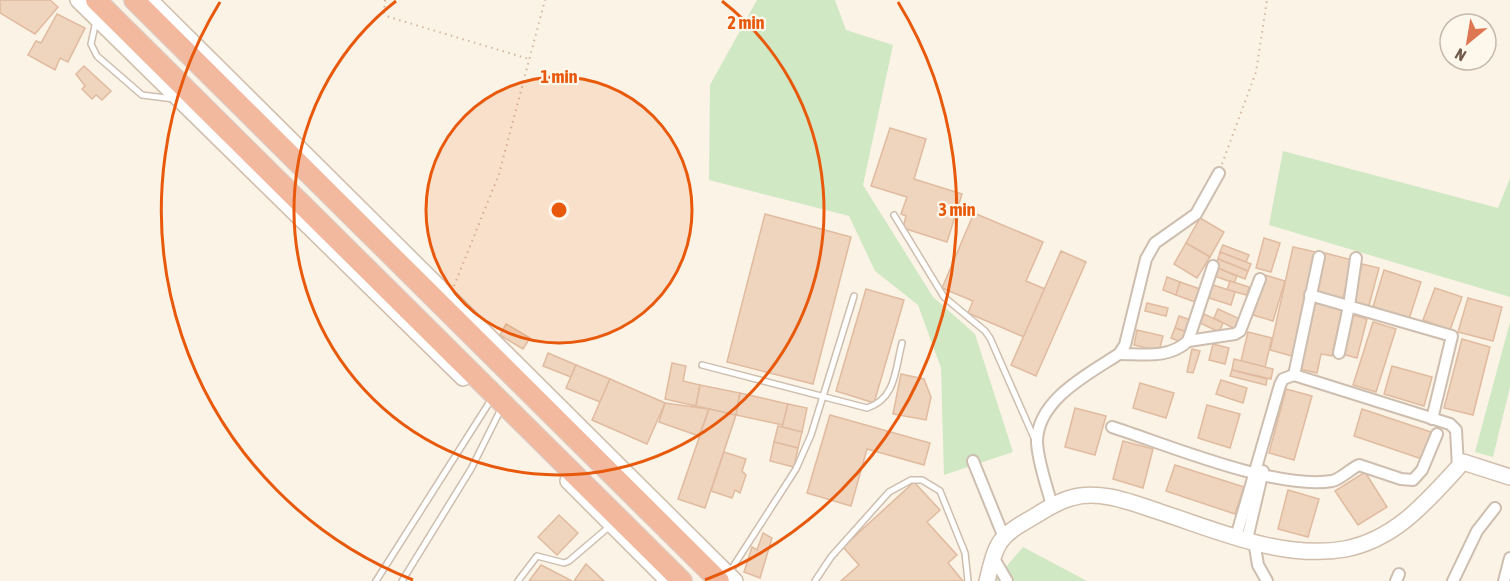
<svg xmlns="http://www.w3.org/2000/svg" width="1510" height="581" font-family="'Asap Condensed',sans-serif">
<rect width="100%" height="100%" fill="#fbf3e5"/>
<g fill="#d1e8c4">
<polygon points="757,0 835,0 846,30 893,45 863,185 933,297 975,334 1013,452 944,475 941,368 918,305 875,271 849,216 709,180 710,85"/>
<polygon points="1283,151 1498,208 1510,178 1510,297 1269,225"/>
<polygon points="1510,322 1510,387 1493,457 1475,452"/>
<polygon points="1023,547 1087,581 994,581"/>
</g>
<g fill="#efd4be" stroke="#e0bb9f" stroke-width="1.5">
<polygon points="0,0 50,0 58,7 35,34 0,13"/>
<polygon points="57,14 85,28 68,62 60,58 55,70 28,55 36,41 41,43"/>
<polygon points="84,66 111,91 102,100 96,95 92,99 82,89 85,86 76,74"/>
<polygon points="890,128 926,139 914,179 962,194 947,242 903,228 906,216 901,214 907,197 871,186"/>
<polygon points="974,213 1043,242 1026,281 1045,289 1024,337 968,313 973,301 942,288"/>
<polygon points="765,214 851,237 813,384 727,362"/>
<polygon points="1200,218 1224,232 1210,257 1186,243"/>
<polygon points="1264,238 1280,243 1271,272 1256,268"/>
<polygon points="1186,243 1210,257 1197,278 1174,264"/>
<polygon points="1223,245 1249,255 1246,262 1220,252"/>
<polygon points="1293,247 1316,252 1292,356 1270,350"/>
<polygon points="1061,251 1086,262 1036,376 1011,365"/>
<polygon points="1220,252 1251,264 1248,271 1218,259"/>
<polygon points="1325,253 1352,260 1343,299 1316,292"/>
<polygon points="1218,259 1248,271 1245,279 1215,267"/>
<polygon points="1362,264 1379,268 1368,309 1352,305"/>
<polygon points="1215,267 1237,276 1234,283 1212,275"/>
<polygon points="1384,270 1421,282 1409,319 1373,307"/>
<polygon points="1265,275 1285,281 1273,321 1253,315"/>
<polygon points="1167,277 1180,282 1176,295 1163,290"/>
<polygon points="1230,281 1249,287 1247,295 1227,290"/>
<polygon points="1180,282 1200,289 1195,302 1176,295"/>
<polygon points="1210,284 1235,292 1231,305 1206,297"/>
<polygon points="1435,288 1462,297 1450,330 1423,320"/>
<polygon points="866,289 904,300 874,403 836,391"/>
<polygon points="1468,298 1502,307 1493,341 1458,332"/>
<polygon points="1147,303 1168,308 1166,316 1145,311"/>
<polygon points="1315,303 1342,309 1332,356 1321,354 1317,373 1300,369"/>
<polygon points="1218,309 1240,319 1235,329 1214,318"/>
<polygon points="1204,314 1223,323 1219,332 1200,323"/>
<polygon points="1353,315 1367,319 1357,358 1342,354"/>
<polygon points="1179,316 1191,320 1187,332 1175,328"/>
<polygon points="1373,322 1396,329 1376,392 1353,385"/>
<polygon points="506,324 530,338 523,349 500,335"/>
<polygon points="1175,328 1187,332 1184,343 1171,338"/>
<polygon points="1137,330 1163,336 1159,351 1134,345"/>
<polygon points="1248,332 1272,338 1265,367 1241,361"/>
<polygon points="1462,339 1490,347 1473,415 1444,408"/>
<polygon points="1213,344 1229,348 1225,364 1209,360"/>
<polygon points="1192,349 1200,351 1193,373 1187,372"/>
<polygon points="548,353 576,365 571,377 543,366"/>
<polygon points="1234,359 1273,369 1271,379 1232,370"/>
<polygon points="672,363 686,366 683,381 700,385 696,406 665,399"/>
<polygon points="576,365 610,379 600,402 566,388"/>
<polygon points="1392,366 1432,377 1424,406 1384,394"/>
<polygon points="1232,370 1267,379 1266,385 1230,376"/>
<polygon points="901,374 924,379 931,397 926,420 893,414"/>
<polygon points="610,379 665,403 647,444 592,420"/>
<polygon points="1221,380 1247,388 1243,403 1216,394"/>
<polygon points="1140,383 1174,393 1166,418 1133,408"/>
<polygon points="700,385 740,393 736,415 696,406"/>
<polygon points="1286,389 1312,396 1294,460 1269,453"/>
<polygon points="740,393 788,404 783,425 736,415"/>
<polygon points="665,403 709,409 699,436 659,422"/>
<polygon points="788,404 807,408 802,432 782,427"/>
<polygon points="1207,405 1240,414 1230,448 1198,438"/>
<polygon points="1075,408 1106,416 1095,455 1065,447"/>
<polygon points="709,409 736,415 705,508 678,499"/>
<polygon points="1362,409 1431,432 1422,459 1354,436"/>
<polygon points="830,415 930,443 924,465 867,449 851,506 807,493"/>
<polygon points="778,426 802,432 798,448 774,442"/>
<polygon points="1123,441 1153,449 1143,488 1113,479"/>
<polygon points="774,442 798,448 794,467 770,461"/>
<polygon points="724,452 746,459 742,471 746,475 740,493 735,490 732,498 711,491"/>
<polygon points="1175,465 1244,487 1235,514 1166,491"/>
<polygon points="1365,472 1387,507 1358,525 1335,491"/>
<polygon points="914,482 940,510 927,522 957,555 948,563 963,581 841,581 859,565 843,547"/>
<polygon points="1288,490 1319,499 1308,537 1278,529"/>
<polygon points="559,515 578,533 557,555 538,537"/>
<polygon points="763,533 772,538 760,578 744,572 752,547 757,550"/>
<polygon points="586,564 604,581 574,581"/>
<polygon points="541,565 572,581 529,581"/>
</g>
<g fill="none" stroke-linecap="round" stroke-linejoin="round">
<defs>
<g id="lane">
<polyline points="96,21 91,44 97,56 142,95 174,99"/>
<polyline points="894,215 944,297 985,331 990,338 1035,440"/>
<path d="M702,365L867,408C896,399 895,370 902,343"/>
<polyline points="729,573 796,469 811,435 854,296"/>
<polyline points="376,581 489,403"/>
<polyline points="402,581 471,469 499,413"/>
<polyline points="518,581 537,556 564,563 569,561 610,526"/>
<polyline points="815,581 831,557 889,492 911,480 922,480 940,491 965,553 968,581"/>
</g>
<g id="street">
<polyline points="1310,295 1452,336 1432,419"/>
<polyline points="1188,341 1235,334 1240,331 1260,279"/>
<polyline points="1339,353 1349,306 1356,258"/>
<path d="M1119,354C1144,354 1169,359 1188,341L1213,266"/>
<polyline points="1294,375 1319,257"/>
<path d="M1112,427C1168,445 1275,490 1332,481C1341,479 1350,469 1359,465L1401,479L1413,480L1422,470L1437,434"/>
<polyline points="973,461 1003,535"/>
<path d="M1052,506C1047,486 1038,463 1037,442C1037,400 1088,374 1119,354L1125,345L1146,259L1155,243L1196,214L1219,173"/>
<polyline points="1236,537 1280,385 1283,379 1294,375 1450,424 1456,430 1458,467"/>
<polyline points="1247,539 1263,471"/>
<polyline points="1254,541 1258,565 1267,581"/>
<polyline points="993,557 1007,581"/>
<polyline points="1396,581 1399,574"/>
<polyline points="1453,581 1477,531 1495,508"/>
<polyline points="1504,581 1510,558"/>
</g>
<g id="secondary">
<polyline points="78,0 463,378"/>
<polyline points="150,0 735,581"/>
<polyline points="568,481 668,581"/>
<path d="M987,581C997,540 998,537 1035,516C1046,509 1059,501 1071,498C1099,489 1133,503 1160,512C1218,531 1283,560 1345,549C1397,539 1429,499 1463,462L1510,477"/>
</g>
<g id="highway">
<polyline points="96,0 682,581"/>
<polyline points="134,0 719,581"/>
</g>
</defs>
<use href="#lane" stroke="#cebeaf" stroke-width="8"/>
<use href="#street" stroke="#cebeaf" stroke-width="14"/>
<use href="#secondary" stroke="#d1beac" stroke-width="18"/>
<use href="#highway" stroke="#d8d1cd" stroke-width="22"/>
<g stroke="#d4b7a1" stroke-width="2" stroke-dasharray="1.5 4.5" stroke-linecap="butt">
<polyline points="385,0 384,13 389,17 529,59"/>
<polyline points="1222,164 1256,72 1267,0"/>
<polyline points="454,286 499,174 545,0"/>
</g>
<use href="#lane" stroke="#fff" stroke-width="5"/>
<use href="#street" stroke="#fff" stroke-width="10"/>
<use href="#secondary" stroke="#fff" stroke-width="15"/>
<use href="#highway" stroke="#f2b99f" stroke-width="20"/>
</g>
<circle cx="559" cy="210" r="133" fill="#e8590c" fill-opacity=".12"/>
<g fill="none" stroke="#e8590c" stroke-width="3">
<circle cx="559" cy="210" r="133"/>
<path d="M722 1A265 265 0 1 1 396 1"/>
<path d="M413 580A398 398 0 0 1 220 2M898 2A398 398 0 0 1 705 580"/>
</g>
<circle cx="559" cy="210" r="9" fill="#e8590c" stroke="#fef7eb" stroke-width="3"/>
<g font-size="18" text-anchor="middle" font-weight="bold" fill="#e8590c" stroke="#fef7eb" stroke-width="4.5" stroke-linejoin="round" paint-order="stroke">
<text x="746" y="29">2 min</text>
<text x="559" y="83">1 min</text>
<text x="957" y="216">3 min</text>
</g>
<g transform="translate(1468 42) rotate(210)"><circle r="28" fill="#fef7eb" stroke="#c6b9ab" stroke-width="1.5"/>
<path d="M0-4.5L10 22L0 15L-10 22Z" fill="#de7751"/>
<text y="-9" font-size="16" font-weight="bold" text-anchor="middle" fill="#725b4c">N</text>
</g>
</svg>
